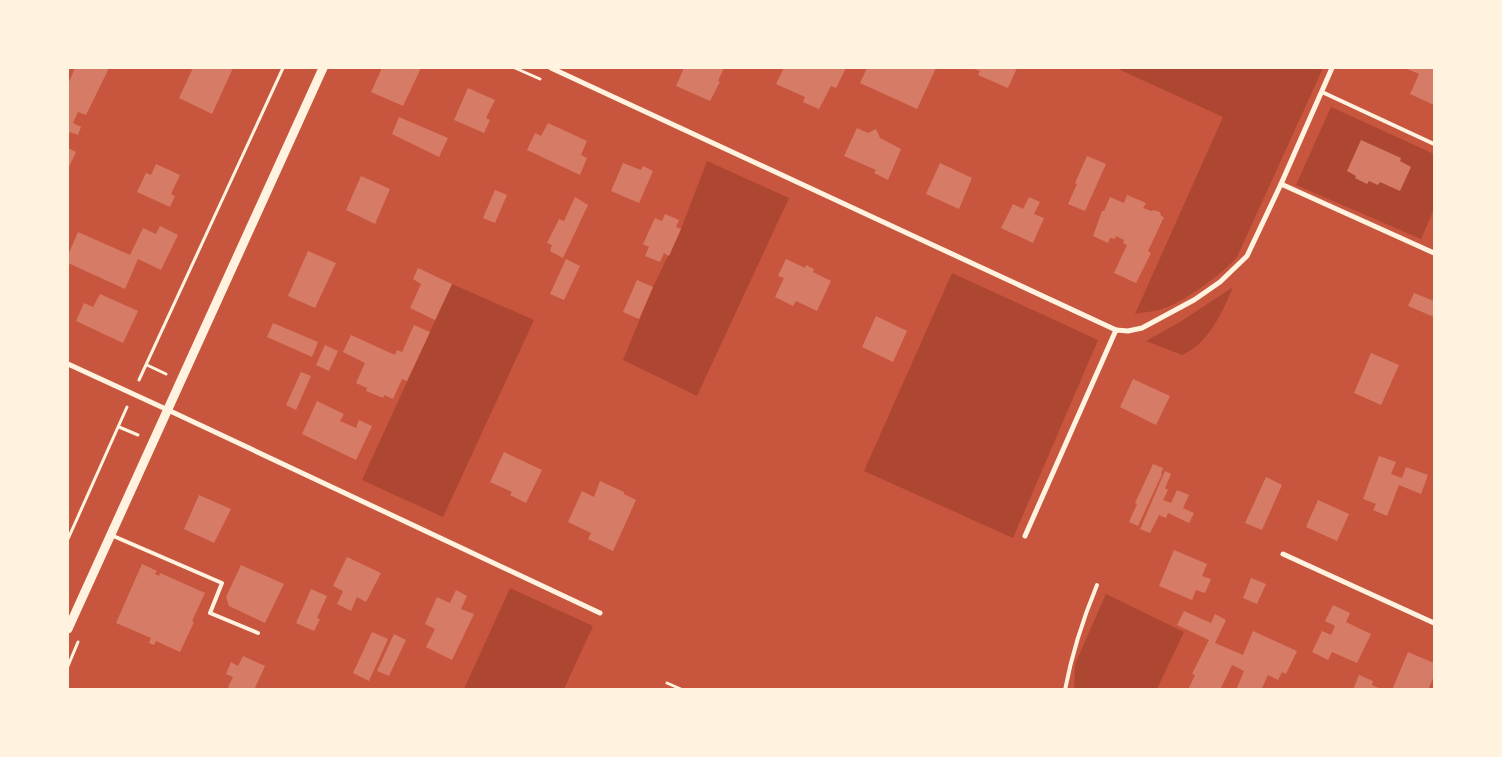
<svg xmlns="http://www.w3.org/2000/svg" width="1502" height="757" font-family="'Alegreya Sans',sans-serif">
<rect width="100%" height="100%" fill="#c8553d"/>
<g fill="#ae4732">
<path d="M1116,68H1323L1237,257C1222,275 1181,304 1159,310C1151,312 1143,312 1135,314L1223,117Z"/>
<polygon points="1331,107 1434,154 1434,209 1421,239 1296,185"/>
<polygon points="707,161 789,198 697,396 623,360 653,287 681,229"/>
<polygon points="952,273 1098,340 1013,538 864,471"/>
<polygon points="452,284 534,320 443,517 362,480"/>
<path d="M1233,287C1222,313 1209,343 1182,355L1146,341L1180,322Z"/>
<polygon points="510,588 593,626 564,689 464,689"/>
<polygon points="1106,594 1184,632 1157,689 1074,689 1075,664"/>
</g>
<g fill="#d67c66">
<polygon points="75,68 109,68 86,115 78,112 73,123 81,127 78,135 70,132 68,136 68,84"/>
<polygon points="193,68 233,68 212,114 179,98"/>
<polygon points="382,68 421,68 403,106 371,92"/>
<polygon points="684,68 724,68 718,81 720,82 710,101 676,86"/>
<polygon points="784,68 846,68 836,88 831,86 819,109 803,102 805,97 776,84"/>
<polygon points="867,68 936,68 917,109 860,83"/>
<polygon points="971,68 1017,68 1008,88 978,75 980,71"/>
<polygon points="1405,68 1434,68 1434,105 1410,94 1419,74"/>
<polygon points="468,88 495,100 486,118 490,120 484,133 454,120"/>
<polygon points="399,117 448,138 439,157 392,134"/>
<polygon points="548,123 587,141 581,155 587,158 580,175 527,150 535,133 541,136"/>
<polygon points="857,128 868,133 876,129 880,138 901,149 888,180 874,173 876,170 844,156"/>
<polygon points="1361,140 1401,158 1400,161 1411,167 1400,191 1380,182 1378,185 1369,181 1367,184 1355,178 1356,176 1347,171"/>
<polygon points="68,148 76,152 68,169"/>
<polygon points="1087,156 1106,164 1085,211 1068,204 1077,184 1075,183"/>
<polygon points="623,163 641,170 643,166 653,171 639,203 611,191"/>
<polygon points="940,163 972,178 959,209 926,194"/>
<polygon points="156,164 180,175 171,194 175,196 170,207 137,192 146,173 151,175"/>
<polygon points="361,176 390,189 375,224 346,210"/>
<polygon points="495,190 507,195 495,223 483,218"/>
<polygon points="1127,195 1146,203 1143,208 1151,211 1154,210 1160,212 1161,216 1164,217 1148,251 1151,253 1136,283 1114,273 1127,245 1123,243 1124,240 1116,236 1115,239 1110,238 1108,243 1093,236 1102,211 1104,211 1110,197 1124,203"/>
<polygon points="575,197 588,205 563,258 550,251 552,245 547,243 559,219 564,221"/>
<polygon points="1029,197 1040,202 1034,214 1044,218 1033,243 1001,228 1013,204 1023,209"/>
<polygon points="665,214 679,220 676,227 681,229 669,256 664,253 660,262 645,256 649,247 643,244 655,218 662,221"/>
<polygon points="160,226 178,235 161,270 138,259 125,289 68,263 68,255 78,232 130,255 143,228 156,234"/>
<polygon points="308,251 336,263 315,308 288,296"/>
<polygon points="566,259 580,266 564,300 550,294"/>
<polygon points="786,259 805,268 806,265 814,269 813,272 831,281 817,311 796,301 793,306 775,297 784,278 778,276"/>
<polygon points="418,268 452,284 435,320 410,308 421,284 413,279"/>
<polygon points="637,280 653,287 639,319 623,312"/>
<polygon points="1414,293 1434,301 1434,317 1408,306"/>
<polygon points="100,294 138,311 123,343 76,321 84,303 93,307"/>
<polygon points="876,316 907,331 893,362 862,347"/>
<polygon points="273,323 318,342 312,357 267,337"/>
<polygon points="414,325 430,332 407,381 402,379 393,399 384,395 383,398 366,391 367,388 356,383 365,363 343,352 351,335 395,355 397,350 402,352"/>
<polygon points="325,345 338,351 329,371 316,365"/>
<polygon points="1371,353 1399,365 1381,405 1354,393"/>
<polygon points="301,372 311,376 296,410 286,405"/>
<polygon points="1133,379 1170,396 1156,425 1120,407"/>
<polygon points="317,401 344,414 340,421 356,428 359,420 372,426 356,460 302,434"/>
<polygon points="504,452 542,470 526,503 510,495 512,492 490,482"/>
<polygon points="1379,456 1396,462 1391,474 1402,478 1406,467 1428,475 1421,494 1399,485 1387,516 1373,510 1376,504 1363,499"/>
<polygon points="1153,464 1163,468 1161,474 1162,474 1138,526 1129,522 1137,504 1135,503"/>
<polygon points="1165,471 1171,474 1165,488 1168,490 1163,500 1171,503 1177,490 1189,495 1183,508 1194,513 1189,523 1168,513 1166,518 1159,515 1150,533 1140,529"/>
<polygon points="1266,477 1282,485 1262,530 1245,523"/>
<polygon points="600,481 624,492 624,494 636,500 613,551 588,539 591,533 568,522 582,491 594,497"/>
<polygon points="199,495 231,509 214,543 184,529"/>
<polygon points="1318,500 1349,514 1337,541 1306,527"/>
<polygon points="1174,550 1207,564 1202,576 1211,579 1205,593 1196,590 1192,600 1159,586"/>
<polygon points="347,557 381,573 366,602 357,597 351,611 337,604 343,591 333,586"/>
<polygon points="142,564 157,571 155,574 159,576 160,573 205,593 192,621 194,622 180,652 156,641 154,645 149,643 151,638 116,623"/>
<polygon points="241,565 284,584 265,623 229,606 226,597"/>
<polygon points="1251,578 1266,584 1257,604 1243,598"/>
<polygon points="311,589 327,596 317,618 320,619 314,631 296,623"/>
<polygon points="456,590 467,596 461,609 474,614 452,660 426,647 435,629 425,624 437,597 450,603"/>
<polygon points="1333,605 1350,613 1346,622 1371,634 1357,663 1332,652 1328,660 1312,652 1322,631 1331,635 1335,626 1325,621"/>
<polygon points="1184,611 1211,623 1215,614 1226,620 1215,643 1243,655 1253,631 1297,651 1286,674 1282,672 1278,680 1268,675 1261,690 1254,690 1250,688 1249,690 1236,690 1244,671 1232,665 1220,690 1188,690 1195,675 1192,674 1209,640 1177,625"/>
<polygon points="372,632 388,639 369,681 353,673"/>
<polygon points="394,634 406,640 389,676 377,671"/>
<polygon points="1408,652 1434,663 1434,676 1428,690 1392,690"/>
<polygon points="243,656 265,666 254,690 234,690 228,687 233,677 226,674 231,662 238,666"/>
<polygon points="1359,675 1373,681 1372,685 1383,690 1353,690"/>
</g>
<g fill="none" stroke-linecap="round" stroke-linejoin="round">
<g stroke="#fff3e0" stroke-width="3">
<polyline points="515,68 540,79"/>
<polyline points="147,365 166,374"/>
<polyline points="139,380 283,68"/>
<polyline points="119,427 138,435"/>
<polyline points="68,539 127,407"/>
<polyline points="68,666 78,642"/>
<polyline points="667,683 683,690"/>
</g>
<g stroke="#fff3e0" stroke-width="4">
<polyline points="1322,92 1434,144"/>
<polyline points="111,535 222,583 210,613 258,633"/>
<path d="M1065,690C1072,653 1083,619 1097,585"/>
</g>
<g stroke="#fff3e0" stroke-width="5">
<polyline points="551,68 1116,330"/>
<polyline points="1281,184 1434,253"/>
<polyline points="68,364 168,410 600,613"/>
<polyline points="1025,536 1116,330 1128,331 1142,328 1194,300 1220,282 1247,256 1281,184 1332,68"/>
<polyline points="1283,554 1434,623"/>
</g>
<polyline stroke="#fff3e0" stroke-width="9" points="68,629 323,68"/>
</g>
<rect width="1502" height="757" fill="none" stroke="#fff3e0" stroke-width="138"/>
</svg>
